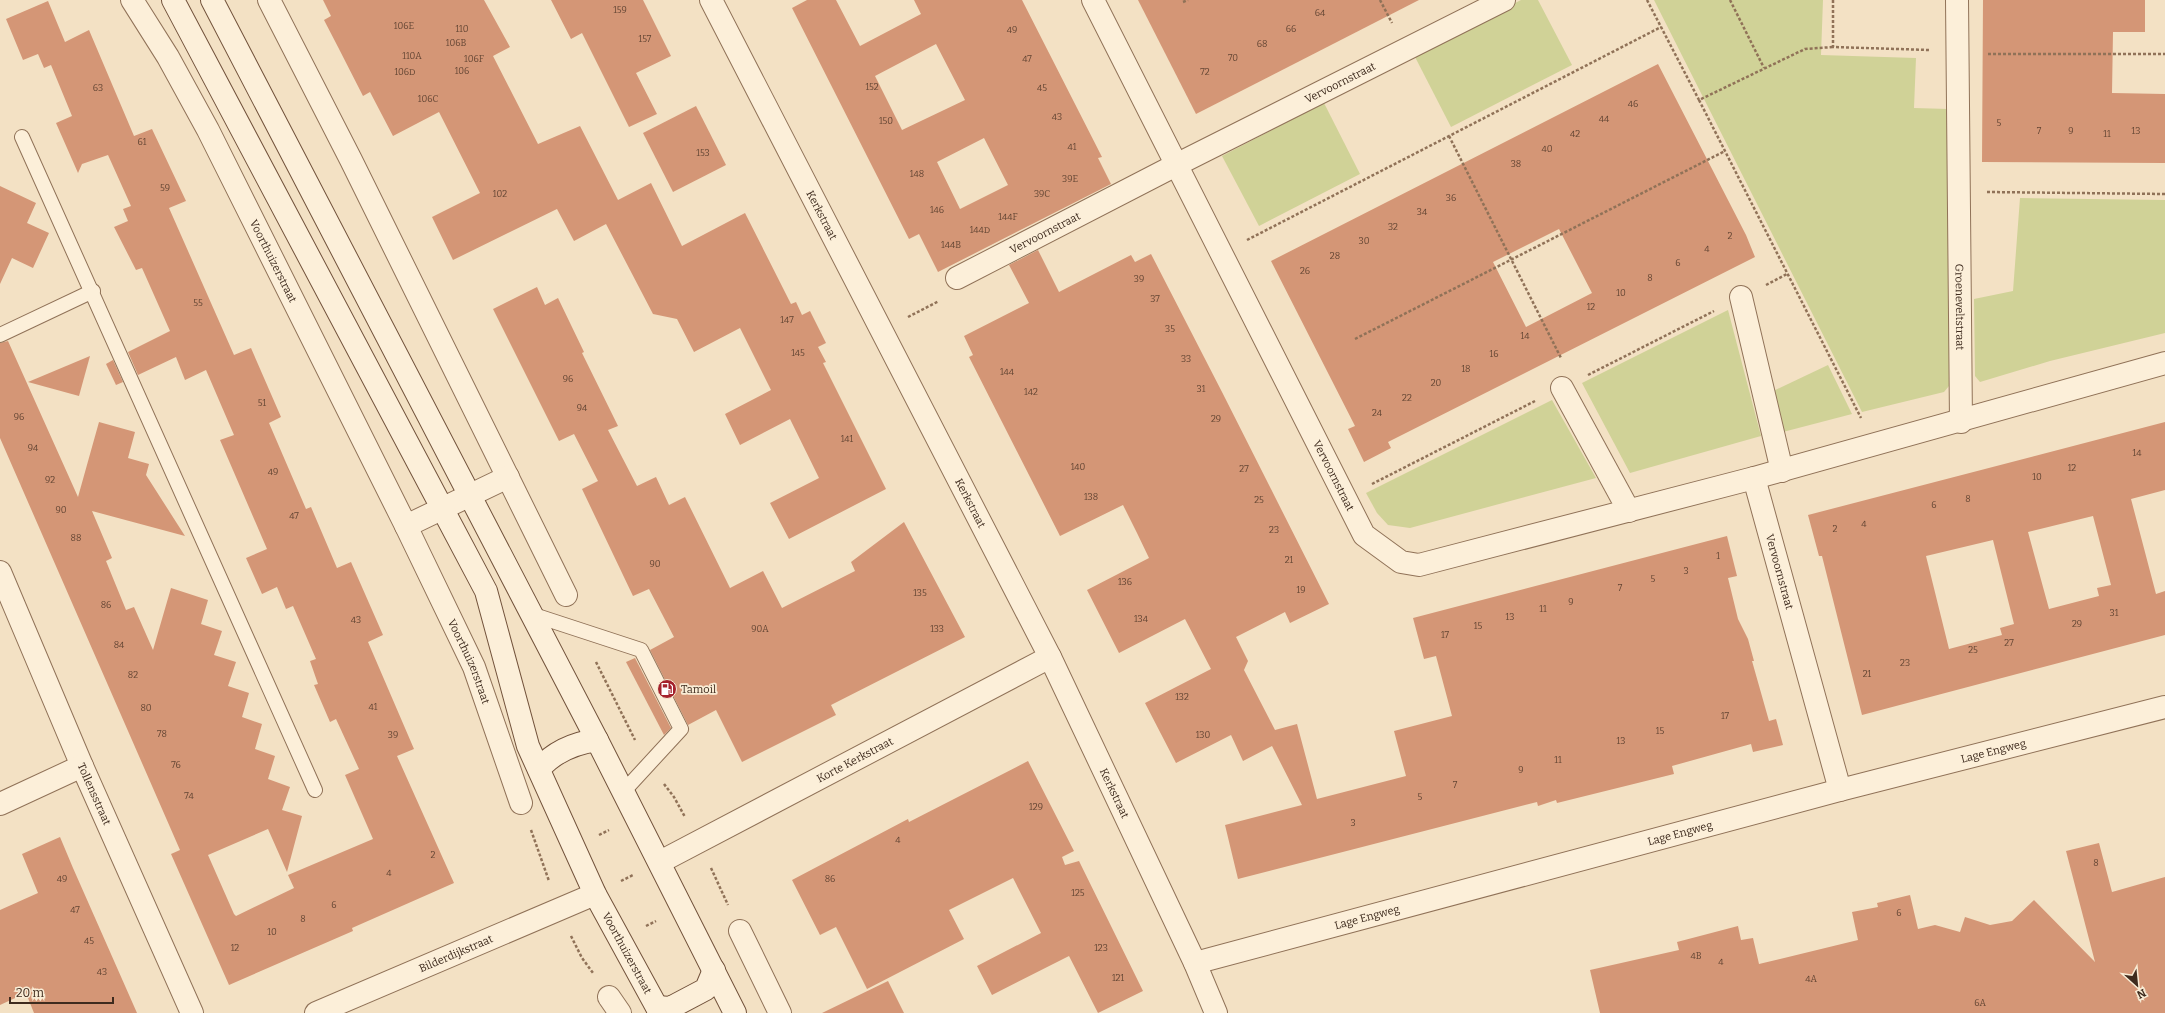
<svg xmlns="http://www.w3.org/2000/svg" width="2165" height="1013" font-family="Bitter,serif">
<rect width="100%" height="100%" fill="#f3e1c4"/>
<g fill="#d0d297">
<polygon points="1521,0 1538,0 1572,65 1451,127 1414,55"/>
<polygon points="1654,0 1823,0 1821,55 1916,58 1914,108 1949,109 1949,386 1944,392 1862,412"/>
<polygon points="1324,103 1360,174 1259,226 1222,156"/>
<polygon points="2020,198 2165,200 2165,333 2050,361 1980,382 1975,376 1974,299 2013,291"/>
<polygon points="1728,310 1761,436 1630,473 1582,383"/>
<polygon points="1828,365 1852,414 1783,432 1773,391"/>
<polygon points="1552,400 1596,478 1410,528 1388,525 1377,513 1366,493"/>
</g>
<g fill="#d49676" fill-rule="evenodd">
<polygon points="323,0 484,0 510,47 493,56 538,144 580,126 618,200 651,183 682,246 745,213 791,304 796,302 802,315 810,311 826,343 818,347 826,362 823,363 886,489 789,539 770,503 819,478 790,419 740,445 725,414 771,390 740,328 694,352 677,319 653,314 606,224 574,241 557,209 453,260 432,217 480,193 439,112 393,136 370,92 363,96 338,47 324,20 331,16"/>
<polygon points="551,0 643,0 671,56 636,73 657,114 629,127 582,33 571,39"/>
<path d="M807,0H836L860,46L921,14L914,0H1022L1102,157L1098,158L1111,184L938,272L919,234L909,239L792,8ZM936,44L965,100L902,130L875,76ZM984,138L1008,185L960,209L937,162Z"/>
<polygon points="1138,0 1419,0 1196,114"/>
<polygon points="1983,0 2145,0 2145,32 2113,32 2112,93 2165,94 2165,163 1982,162"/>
<polygon points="48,1 65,42 89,30 134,136 152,129 186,201 169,208 234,355 251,348 281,417 269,423 306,509 311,507 337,568 351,562 383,635 368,642 414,749 397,756 454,883 352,928 353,931 229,985 171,854 180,850 0,438 0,343 8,341 78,497 99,422 135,432 128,458 149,464 146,475 185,536 92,511 112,558 106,561 126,610 134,607 153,650 171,588 208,600 201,624 222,631 214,655 236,662 228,686 249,693 242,717 262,724 255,749 275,756 268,779 290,787 282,810 302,816 287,872 268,829 208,855 234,914 236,916 294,888 288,875 373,839 345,775 359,769 336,719 330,722 314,685 318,684 310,661 316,659 293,606 286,609 277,587 262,594 246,558 267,549 220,440 234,435 206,370 185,380 176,357 138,375 128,352 170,331 142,268 136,270 114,227 128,221 123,209 131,206 108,155 82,164 78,173 56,123 72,116 51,65 44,68 38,54 23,60 6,19"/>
<path d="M1658,64L1746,235L1755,257L1388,442L1391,448L1364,462L1348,429L1355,426L1271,261ZM1559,229L1592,293L1526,327L1493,262Z"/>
<polygon points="696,106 726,165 673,192 643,133"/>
<polygon points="0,186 36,203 27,223 49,233 33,268 12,258 0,284"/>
<polygon points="1038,250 1059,292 1131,255 1135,262 1151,254 1222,392 1329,604 1290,623 1285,612 1236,637 1248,661 1244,670 1275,730 1297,724 1317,799 1406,776 1394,731 1452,716 1436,656 1424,659 1413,618 1727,536 1737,576 1728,578 1738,619 1748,639 1754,661 1752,661 1769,721 1776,719 1783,745 1753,752 1751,744 1672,766 1674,774 1557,803 1556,800 1538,806 1537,802 1238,879 1225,825 1302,805 1272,746 1243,761 1231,735 1176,763 1145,703 1211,669 1185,619 1119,653 1087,590 1149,558 1137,533 1123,505 1060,536 969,357 973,355 964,336 1029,303 1009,265"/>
<polygon points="537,287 545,305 558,298 584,352 582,353 618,426 608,430 637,486 656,477 669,505 685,497 730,588 763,571 782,608 855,571 851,562 904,522 965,637 831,705 836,715 742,762 716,710 688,725 650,650 674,637 649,589 633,596 582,489 598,481 574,434 559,441 493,309"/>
<polygon points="90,356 79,396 28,382"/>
<polygon points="113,360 123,382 116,385 106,364"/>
<path d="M2165,422V490L2131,499L2156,594L2165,591V635L1862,715L1822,556H1819L1808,515ZM2093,516L2111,585L2097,588L2099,596L2049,609L2028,532ZM1993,540L2014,624L2000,628L2002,635L1949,649L1926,556Z"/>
<polygon points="635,658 671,728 664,735 626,662"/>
<polygon points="1028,761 1074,851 1062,857 1065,865 1079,861 1143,991 1098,1013 1069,956 992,995 977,966 1041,933 1013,878 949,910 964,939 867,989 836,927 820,935 792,880 908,819 909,822"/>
<polygon points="60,837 73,868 137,1013 34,1013 26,993 0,1005 0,910 38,893 22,854"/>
<polygon points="2099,843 2112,892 2165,877 2165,1013 1600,1013 1590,970 1679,950 1677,942 1738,926 1741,940 1753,938 1759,964 1858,940 1852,912 1878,907 1877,903 1910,895 1918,929 1935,925 1960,932 1965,917 1990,925 2012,921 2034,900 2095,962 2066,851"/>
<polygon points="888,981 904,1013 822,1013"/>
</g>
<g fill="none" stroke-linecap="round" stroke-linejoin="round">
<defs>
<g id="lane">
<polyline points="22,137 315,790"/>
<polyline points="0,335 93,291"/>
<polyline points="531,614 641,650 681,729 623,792"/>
</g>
<g id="street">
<path id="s1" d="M132,0L168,57L208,130L406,526L474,667L521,803"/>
<polyline points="269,0 351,160 566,595"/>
<path id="s2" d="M711,0L1050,657L1195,963L1216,1013"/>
<path id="s3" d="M1093,0L1364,535L1401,562L1419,565L1754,478L1840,790"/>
<path id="s4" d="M1957,0L1961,422"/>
<path id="s5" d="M957,278L1176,165L1504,0"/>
<polyline points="1741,297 1782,471"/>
<polyline points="1562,388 1629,511"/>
<polyline points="1754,478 2165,363"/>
<polyline points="406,526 508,477"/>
<path id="s6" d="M0,572L82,766L192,1013"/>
<polyline points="0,804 82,766"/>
<path id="s7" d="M660,862L1050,657"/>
<polyline points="740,931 780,1013"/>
<path id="s8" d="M1195,963L1840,790L2165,707"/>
<polyline points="609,997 620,1013"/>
<path id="s9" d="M316,1013L595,894"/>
</g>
<g id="secondary">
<path id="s10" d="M173,0L486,591L528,746L595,894L660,1013"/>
<polyline points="212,0 597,740 735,1013"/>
<path d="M539,769C554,752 575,743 597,740"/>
<polyline points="657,1007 670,1008 706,989 714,970"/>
</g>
</defs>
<use href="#lane" stroke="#907258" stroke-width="16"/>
<use href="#street" stroke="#907258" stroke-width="24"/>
<use href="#secondary" stroke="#72523b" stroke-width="24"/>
<g stroke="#907258" stroke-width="2.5" stroke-dasharray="3 2" stroke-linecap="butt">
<polyline points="1380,0 1392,23"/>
<polyline points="1647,0 1699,100 1805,49 1833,47"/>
<polyline points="1730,0 1764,68"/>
<polyline points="1833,0 1833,47 1929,50"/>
<polyline points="1183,2 1188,0"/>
<polyline points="1988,54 2165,54"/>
<polyline points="1699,100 1861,418"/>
<polyline points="1449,136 1561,358"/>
<polyline points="1987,192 2165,194"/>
<polyline points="1247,240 1661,27"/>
<polyline points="1766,285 1787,274"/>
<polyline points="908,317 939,301"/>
<polyline points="1355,339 1725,151"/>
<polyline points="1588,375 1714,311"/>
<polyline points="1372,484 1535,401"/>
<polyline points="596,662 635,740"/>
<polyline points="664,784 674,797 685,817"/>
<polyline points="531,830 549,881"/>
<polyline points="599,835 609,830"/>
<polyline points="711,868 728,905"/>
<polyline points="621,881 633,875"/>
<polyline points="646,926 656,921"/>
<polyline points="571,936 582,958 593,973"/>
</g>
<use href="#lane" stroke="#fcefd9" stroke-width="14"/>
<use href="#street" stroke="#fcefd9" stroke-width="22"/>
<use href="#secondary" stroke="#fcefd9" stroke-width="22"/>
</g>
<defs>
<symbol id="fuel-disc" viewBox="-11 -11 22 22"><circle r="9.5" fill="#a5222c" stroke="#f9ecd5"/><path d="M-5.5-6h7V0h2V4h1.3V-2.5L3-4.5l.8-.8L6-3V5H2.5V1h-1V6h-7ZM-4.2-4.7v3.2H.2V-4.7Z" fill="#fff"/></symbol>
</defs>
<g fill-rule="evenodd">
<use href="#fuel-disc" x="656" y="678" width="22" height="22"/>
</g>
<g text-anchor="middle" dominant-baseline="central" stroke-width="3.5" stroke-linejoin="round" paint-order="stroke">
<g font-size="9" fill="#644634">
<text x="620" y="10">159</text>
<text x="1320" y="13">64</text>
<text x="404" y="26">106E</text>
<text x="462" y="29">110</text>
<text x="1291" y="29">66</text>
<text x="1012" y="30">49</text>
<text x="645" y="39">157</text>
<text x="456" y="43">106B</text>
<text x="1262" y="44">68</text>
<text x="412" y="56">110A</text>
<text x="1233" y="58">70</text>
<text x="474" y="59">106F</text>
<text x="1027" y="59">47</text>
<text x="462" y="71">106</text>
<text x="405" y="72">106D</text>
<text x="1205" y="72">72</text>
<text x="872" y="87">152</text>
<text x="98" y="88">63</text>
<text x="1042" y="88">45</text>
<text x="428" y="99">106C</text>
<text x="1633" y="104">46</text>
<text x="1057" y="117">43</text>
<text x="1604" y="119">44</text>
<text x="886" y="121">150</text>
<text x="1999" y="123">5</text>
<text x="2039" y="131">7</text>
<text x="2071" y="131">9</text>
<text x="2136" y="131">13</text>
<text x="1575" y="134">42</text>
<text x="2107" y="134">11</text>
<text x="142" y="142">61</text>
<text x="1072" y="147">41</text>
<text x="1547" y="149">40</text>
<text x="703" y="153">153</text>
<text x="1516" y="164">38</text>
<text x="917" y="174">148</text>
<text x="1070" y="179">39E</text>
<text x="165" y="188">59</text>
<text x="500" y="194">102</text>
<text x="1042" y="194">39C</text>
<text x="1451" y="198">36</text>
<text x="937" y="210">146</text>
<text x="1422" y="212">34</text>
<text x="1008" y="217">144F</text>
<text x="1393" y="227">32</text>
<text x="980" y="230">144D</text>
<text x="1730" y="236">2</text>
<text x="1364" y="241">30</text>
<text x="951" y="245">144B</text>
<text x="1707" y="249">4</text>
<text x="1335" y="256">28</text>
<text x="1678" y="263">6</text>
<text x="1305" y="271">26</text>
<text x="1650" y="278">8</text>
<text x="1139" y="279">39</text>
<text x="1621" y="293">10</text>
<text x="1155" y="299">37</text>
<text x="198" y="303">55</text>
<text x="1591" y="307">12</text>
<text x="787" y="320">147</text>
<text x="1170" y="329">35</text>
<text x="1525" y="336">14</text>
<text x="798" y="353">145</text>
<text x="1494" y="354">16</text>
<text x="1186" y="359">33</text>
<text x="1466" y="369">18</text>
<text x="1007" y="372">144</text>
<text x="568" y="379">96</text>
<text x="1436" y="383">20</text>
<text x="1201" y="389">31</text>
<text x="1031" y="392">142</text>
<text x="1407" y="398">22</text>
<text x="262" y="403">51</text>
<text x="582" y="408">94</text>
<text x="1377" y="413">24</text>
<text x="19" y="417">96</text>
<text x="1216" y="419">29</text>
<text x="847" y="439">141</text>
<text x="33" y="448">94</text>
<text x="2137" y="453">14</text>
<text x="1078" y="467">140</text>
<text x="2072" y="468">12</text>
<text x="1244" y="469">27</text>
<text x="273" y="472">49</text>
<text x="2037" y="477">10</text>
<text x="50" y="480">92</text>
<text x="1091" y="497">138</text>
<text x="1968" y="499">8</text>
<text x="1259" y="500">25</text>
<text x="1934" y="505">6</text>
<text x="61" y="510">90</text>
<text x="294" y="516">47</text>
<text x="1864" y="524">4</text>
<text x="1835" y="529">2</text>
<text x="1274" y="530">23</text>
<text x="76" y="538">88</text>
<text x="1718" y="556">1</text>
<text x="1289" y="560">21</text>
<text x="655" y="564">90</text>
<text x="1686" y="571">3</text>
<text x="1653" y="579">5</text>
<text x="1125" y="582">136</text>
<text x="1620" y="588">7</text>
<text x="1301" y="590">19</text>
<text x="920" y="593">135</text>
<text x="1571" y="602">9</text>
<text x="106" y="605">86</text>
<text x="1543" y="609">11</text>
<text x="2114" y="613">31</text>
<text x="1510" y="617">13</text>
<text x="1141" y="619">134</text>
<text x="356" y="620">43</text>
<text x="2077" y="624">29</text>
<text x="1478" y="626">15</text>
<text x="760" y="629">90A</text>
<text x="937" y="629">133</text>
<text x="1445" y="635">17</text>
<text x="2009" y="643">27</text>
<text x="119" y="645">84</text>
<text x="1973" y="650">25</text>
<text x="1905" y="663">23</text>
<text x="1867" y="674">21</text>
<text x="133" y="675">82</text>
<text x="1182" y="697">132</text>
<text x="373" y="707">41</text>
<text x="146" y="708">80</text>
<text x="1725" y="716">17</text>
<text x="1660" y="731">15</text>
<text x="162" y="734">78</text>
<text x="393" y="735">39</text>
<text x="1203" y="735">130</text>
<text x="1621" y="741">13</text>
<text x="1558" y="760">11</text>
<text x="176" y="765">76</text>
<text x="1521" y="770">9</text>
<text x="1455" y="785">7</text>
<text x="189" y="796">74</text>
<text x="1420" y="797">5</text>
<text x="1036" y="807">129</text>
<text x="1353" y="823">3</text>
<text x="898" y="840">4</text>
<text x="433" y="855">2</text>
<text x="2096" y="863">8</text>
<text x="389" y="873">4</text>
<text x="62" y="879">49</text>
<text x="830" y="879">86</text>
<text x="1078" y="893">125</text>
<text x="334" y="905">6</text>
<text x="75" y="910">47</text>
<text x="1899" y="913">6</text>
<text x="303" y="919">8</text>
<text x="272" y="932">10</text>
<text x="89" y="941">45</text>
<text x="235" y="948">12</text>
<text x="1101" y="948">123</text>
<text x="1696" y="956">4B</text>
<text x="1721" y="962">4</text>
<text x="102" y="972">43</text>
<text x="1118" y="978">121</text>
<text x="1811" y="979">4A</text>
<text x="1980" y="1003">6A</text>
</g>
<g font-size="11" fill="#3e2b1e" stroke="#f9ecd5">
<text stroke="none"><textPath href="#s5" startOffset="430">Vervoornstraat</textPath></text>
<text stroke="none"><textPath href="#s2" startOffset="242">Kerkstraat</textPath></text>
<text stroke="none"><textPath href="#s5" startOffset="99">Vervoornstraat</textPath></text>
<text stroke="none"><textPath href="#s1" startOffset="297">Voorthuizerstraat</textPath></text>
<text stroke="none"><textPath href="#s4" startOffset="307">Groeneveltstraat</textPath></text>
<text stroke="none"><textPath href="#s3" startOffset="533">Vervoornstraat</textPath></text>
<text stroke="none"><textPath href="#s2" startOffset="566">Kerkstraat</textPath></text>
<text stroke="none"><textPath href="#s3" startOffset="1107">Vervoornstraat</textPath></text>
<text stroke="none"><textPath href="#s1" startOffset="743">Voorthuizerstraat</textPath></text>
<text stroke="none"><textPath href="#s8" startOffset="826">Lage Engweg</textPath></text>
<text stroke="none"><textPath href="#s7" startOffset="220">Korte Kerkstraat</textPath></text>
<text stroke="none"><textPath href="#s6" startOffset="241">Tollensstraat</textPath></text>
<text stroke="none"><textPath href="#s2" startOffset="890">Kerkstraat</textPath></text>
<text stroke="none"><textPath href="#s8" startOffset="502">Lage Engweg</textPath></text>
<text stroke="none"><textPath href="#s8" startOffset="178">Lage Engweg</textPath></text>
<text stroke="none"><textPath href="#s9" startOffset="152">Bilderdijkstraat</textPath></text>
<text stroke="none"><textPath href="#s10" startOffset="1059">Voorthuizerstraat</textPath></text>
</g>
<g font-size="11" fill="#3e2b1e" stroke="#f9ecd5" text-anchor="start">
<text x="681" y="689">Tamoil</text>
</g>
</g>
<g transform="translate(2137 985) rotate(153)" stroke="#f9ecd5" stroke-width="3" paint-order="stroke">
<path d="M0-3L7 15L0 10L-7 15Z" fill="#3e2b1e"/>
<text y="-6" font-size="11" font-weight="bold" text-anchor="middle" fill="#3e2b1e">N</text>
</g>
<path d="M10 997v6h103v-6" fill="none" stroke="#3e2b1e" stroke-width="2"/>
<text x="16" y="997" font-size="12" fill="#3e2b1e" stroke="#f9ecd5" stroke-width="3" paint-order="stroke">20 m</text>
</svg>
